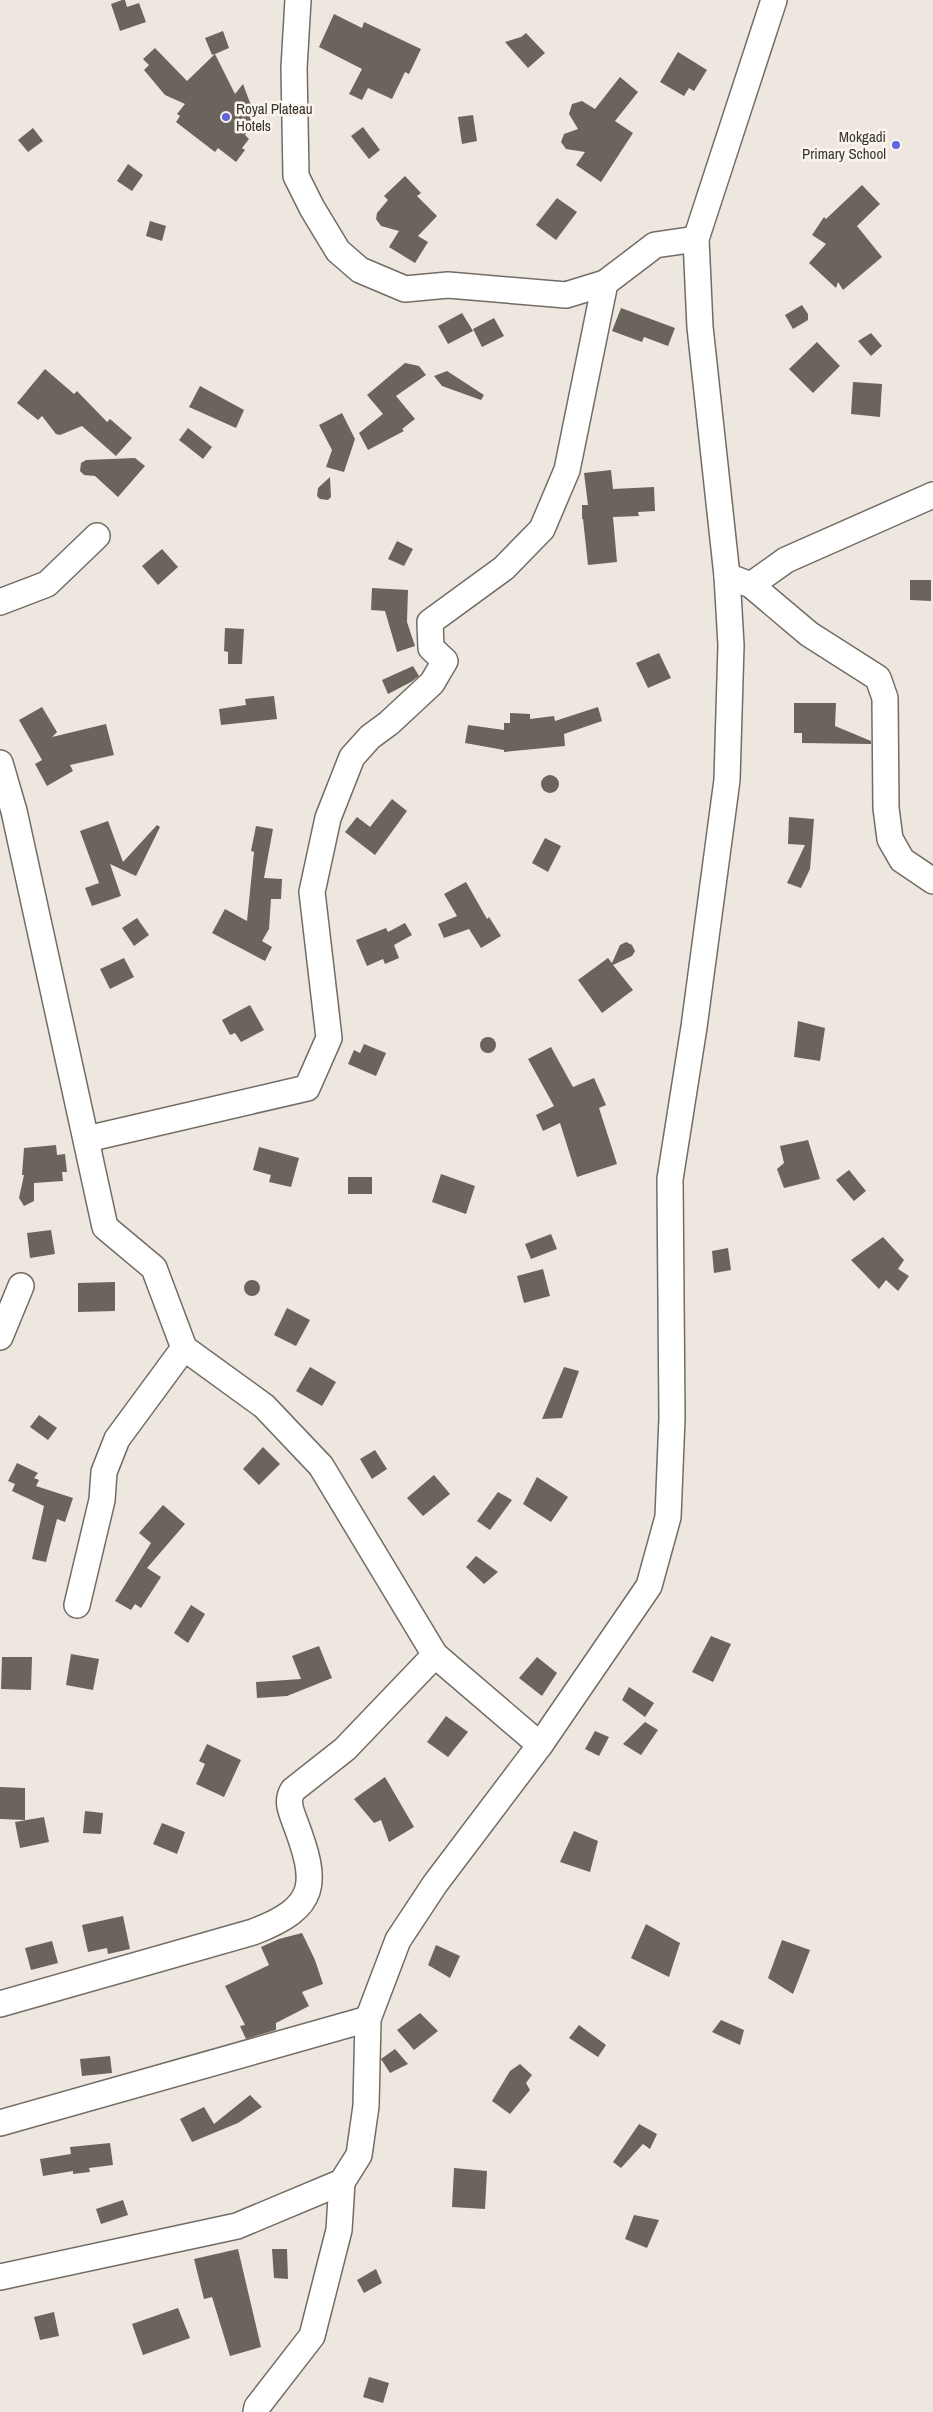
<svg xmlns="http://www.w3.org/2000/svg" width="933" height="2412" font-family="'Archivo Narrow',sans-serif">
<rect width="100%" height="100%" fill="#eee7df"/>
<g fill="#6a645d">
<polygon points="122,0 125,0 127,7 139,3 146,22 120,31 111,4"/>
<polygon points="334,14 362,28 364,22 421,49 409,74 405,72 392,99 368,88 362,100 349,94 362,69 319,47"/>
<polygon points="223,31 229,48 215,54 235,94 243,84 255,116 248,124 251,127 245,135 249,139 242,148 245,150 236,162 218,148 215,152 176,122 180,116 177,114 185,104 165,95 144,70 149,65 143,59 155,48 187,81 215,54 212,55 205,38"/>
<polygon points="526,33 545,53 528,68 505,42 521,37"/>
<polygon points="678,52 707,70 694,91 689,88 684,96 660,82"/>
<polygon points="620,77 638,92 615,121 633,133 601,182 576,165 585,152 566,149 561,142 564,134 578,129 569,114 572,104 582,101 595,109"/>
<polygon points="473,115 477,141 462,144 458,117"/>
<polygon points="363,127 380,150 369,159 351,136"/>
<polygon points="33,128 43,141 28,152 18,140"/>
<polygon points="128,164 143,175 132,191 117,181"/>
<polygon points="405,176 421,193 417,196 437,216 418,236 428,242 415,263 389,247 399,231 381,226 376,219 377,213 388,200 384,196"/>
<polygon points="862,185 880,204 857,226 882,257 843,290 838,282 836,288 809,263 826,244 812,235 824,217 826,219"/>
<polygon points="557,198 577,212 556,240 536,225"/>
<polygon points="150,221 166,226 162,241 146,236"/>
<polygon points="802,305 808,314 808,320 793,329 785,315"/>
<polygon points="621,308 675,328 668,346 644,337 642,342 612,331"/>
<polygon points="462,313 473,331 448,344 438,326"/>
<polygon points="494,318 504,336 482,347 473,329"/>
<polygon points="871,333 882,346 871,356 858,341"/>
<polygon points="817,342 840,366 813,393 789,369"/>
<polygon points="405,363 419,366 426,375 396,396 415,419 402,429 404,431 368,450 359,433 383,414 367,395"/>
<polygon points="45,369 74,394 77,391 107,422 110,419 132,438 116,456 82,426 60,435 56,434 42,416 38,420 17,403"/>
<polygon points="447,371 484,395 481,400 442,386 434,376"/>
<polygon points="853,382 882,384 880,417 851,414"/>
<polygon points="200,386 244,410 236,428 189,407"/>
<polygon points="342,413 355,439 344,472 326,467 332,450 319,425"/>
<polygon points="188,428 212,447 203,459 179,440"/>
<polygon points="135,458 145,466 118,497 95,476 84,475 80,471 81,463 86,460"/>
<polygon points="611,470 613,489 654,487 655,511 638,512 639,516 613,517 617,562 588,565 583,519 582,519 582,505 588,505 584,473"/>
<polygon points="330,477 331,497 328,500 320,499 317,496 318,488"/>
<polygon points="397,541 413,549 404,566 388,559"/>
<polygon points="162,549 178,567 158,585 142,566"/>
<polygon points="910,580 931,580 931,601 910,600"/>
<polygon points="372,588 408,590 407,622 415,646 397,652 385,611 371,610"/>
<polygon points="225,628 244,629 242,664 228,664 228,652 224,651"/>
<polygon points="659,653 671,678 648,688 636,663"/>
<polygon points="413,666 419,676 411,682 388,694 382,680"/>
<polygon points="274,696 277,719 221,725 219,709 246,705 245,699"/>
<polygon points="794,703 836,703 835,726 871,741 871,744 802,743 802,733 794,733"/>
<polygon points="42,707 57,732 52,737 106,724 114,755 70,765 73,771 47,786 35,764 42,760 19,720"/>
<polygon points="598,707 602,721 564,734 565,746 504,752 504,750 465,743 468,725 504,730 504,723 510,723 510,713 530,714 530,719 554,716 555,721"/>
<circle cx="550" cy="784" r="9"/>
<polygon points="392,799 407,811 375,855 345,832 357,817 370,827"/>
<polygon points="789,817 814,819 810,869 801,888 787,883 805,845 788,844"/>
<polygon points="108,821 123,862 157,825 160,827 136,876 110,864 121,896 92,906 85,888 99,883 80,831"/>
<polygon points="256,826 273,829 264,878 282,879 281,899 271,899 269,929 262,941 272,947 265,961 212,933 225,909 247,921 254,852 251,851"/>
<polygon points="545,838 561,846 548,872 532,863"/>
<polygon points="466,882 487,919 489,917 501,936 481,948 469,929 444,938 438,924 457,916 444,894"/>
<polygon points="137,918 149,935 134,946 122,928"/>
<polygon points="405,923 412,935 394,945 399,958 385,964 383,959 367,966 356,940 386,928 388,932"/>
<polygon points="626,942 632,945 635,951 632,956 613,965 633,990 602,1013 578,980 608,958 612,963 620,945"/>
<polygon points="124,958 134,977 110,989 100,969"/>
<polygon points="250,1005 264,1030 241,1042 235,1033 230,1035 222,1020"/>
<polygon points="798,1021 825,1028 820,1061 794,1057"/>
<circle cx="488" cy="1045" r="8"/>
<polygon points="364,1044 386,1053 376,1076 348,1064 354,1050 360,1053"/>
<polygon points="551,1047 573,1087 594,1078 606,1105 599,1108 617,1164 577,1177 560,1123 543,1131 536,1115 554,1106 528,1059"/>
<polygon points="808,1140 820,1179 784,1188 777,1169 784,1163 780,1146"/>
<polygon points="56,1145 57,1155 65,1154 67,1172 62,1172 63,1181 34,1183 34,1201 24,1206 19,1198 24,1175 22,1175 24,1148"/>
<polygon points="259,1147 299,1158 291,1187 269,1182 271,1175 253,1170"/>
<polygon points="849,1170 866,1191 854,1201 836,1180"/>
<polygon points="441,1174 475,1186 466,1214 432,1202"/>
<rect x="348" y="1177" width="24" height="17"/>
<polygon points="51,1230 55,1254 30,1258 27,1233"/>
<polygon points="551,1234 557,1249 531,1259 525,1244"/>
<polygon points="883,1237 904,1260 898,1269 909,1276 898,1291 886,1280 879,1289 851,1260"/>
<polygon points="728,1248 731,1270 714,1273 712,1251"/>
<polygon points="543,1269 550,1296 524,1303 517,1276"/>
<circle cx="252" cy="1288" r="8"/>
<polygon points="115,1282 115,1311 78,1312 78,1283"/>
<polygon points="287,1308 310,1320 296,1346 274,1335"/>
<polygon points="310,1367 336,1382 322,1406 296,1391"/>
<polygon points="564,1367 579,1371 562,1418 542,1419"/>
<polygon points="39,1415 57,1428 48,1440 30,1427"/>
<polygon points="263,1447 280,1464 259,1485 243,1469"/>
<polygon points="375,1450 387,1469 372,1479 360,1459"/>
<polygon points="17,1463 38,1473 34,1478 39,1480 36,1486 73,1498 65,1522 57,1519 46,1562 32,1559 44,1506 12,1491 15,1484 8,1481"/>
<polygon points="434,1475 450,1494 423,1516 407,1498"/>
<polygon points="537,1477 568,1497 551,1522 523,1504"/>
<polygon points="498,1492 512,1500 490,1530 477,1521"/>
<polygon points="163,1505 185,1524 147,1568 161,1577 141,1608 135,1604 131,1610 115,1601 151,1543 139,1533"/>
<polygon points="476,1556 498,1572 484,1584 466,1567"/>
<polygon points="191,1605 205,1614 188,1643 174,1633"/>
<polygon points="711,1636 731,1644 713,1682 692,1672"/>
<polygon points="319,1646 332,1678 287,1696 257,1698 256,1682 301,1679 292,1656"/>
<polygon points="71,1654 99,1659 93,1690 66,1685"/>
<polygon points="2,1657 32,1657 31,1690 1,1689"/>
<polygon points="537,1657 557,1673 542,1696 519,1678"/>
<polygon points="629,1687 654,1703 645,1717 622,1700"/>
<polygon points="446,1716 468,1732 448,1757 427,1742"/>
<polygon points="645,1722 658,1730 641,1755 623,1744"/>
<polygon points="595,1731 609,1737 599,1756 585,1749"/>
<polygon points="207,1744 241,1760 224,1797 196,1784 205,1764 199,1761"/>
<polygon points="385,1777 414,1827 389,1842 381,1820 374,1823 354,1799"/>
<polygon points="0,1787 25,1788 25,1820 0,1819"/>
<polygon points="85,1811 103,1813 101,1834 83,1833"/>
<polygon points="44,1817 49,1842 20,1848 15,1822"/>
<polygon points="162,1823 185,1832 177,1854 153,1844"/>
<polygon points="574,1831 598,1841 590,1872 560,1862"/>
<polygon points="123,1916 130,1949 108,1954 107,1948 88,1952 82,1925"/>
<polygon points="646,1924 680,1943 669,1977 631,1958"/>
<polygon points="302,1933 315,1960 323,1984 302,1992 309,2006 276,2023 276,2030 246,2039 240,2026 245,2025 225,1986 269,1965 261,1947 279,1939"/>
<polygon points="782,1940 810,1950 793,1994 768,1978"/>
<polygon points="52,1941 58,1963 31,1970 25,1948"/>
<polygon points="436,1945 460,1956 450,1978 428,1965"/>
<polygon points="420,2013 438,2031 414,2050 397,2030"/>
<polygon points="721,2020 744,2030 740,2045 712,2032"/>
<polygon points="579,2025 606,2045 598,2057 569,2038"/>
<polygon points="395,2049 408,2064 390,2073 381,2059"/>
<polygon points="110,2056 112,2073 82,2076 80,2059"/>
<polygon points="520,2064 532,2075 526,2083 530,2090 510,2114 492,2101 510,2071"/>
<polygon points="250,2095 262,2107 238,2123 192,2142 180,2119 204,2107 214,2124"/>
<polygon points="639,2124 657,2134 650,2149 643,2144 621,2168 613,2162"/>
<polygon points="110,2143 113,2165 89,2168 90,2172 73,2174 73,2171 43,2176 40,2159 71,2154 70,2147"/>
<polygon points="454,2168 487,2171 485,2209 452,2207"/>
<polygon points="123,2200 128,2215 101,2224 96,2209"/>
<polygon points="634,2215 659,2220 647,2248 625,2239"/>
<polygon points="238,2249 261,2347 230,2356 212,2297 204,2299 194,2259"/>
<polygon points="272,2249 287,2249 288,2279 274,2278"/>
<polygon points="376,2269 382,2283 364,2293 357,2280"/>
<polygon points="178,2308 190,2338 143,2355 132,2324"/>
<polygon points="54,2312 59,2336 40,2340 34,2317"/>
<polygon points="369,2377 389,2383 383,2403 363,2397"/>
</g>
<g fill="none" stroke-linecap="round" stroke-linejoin="round">
<defs>
<g id="minor">
<polyline points="298,0 294,68 296,176 312,208 338,251 360,270 405,289 448,285 566,295 605,283 655,245 696,239"/>
<polyline points="727,576 751,585 809,634 878,678 885,698 886,808 890,839 902,860 933,881"/>
<polyline points="751,585 786,560 933,495"/>
<polyline points="0,602 47,584 97,536"/>
<polyline points="0,763 14,811 105,1227 154,1268 184,1348 264,1406 321,1466 435,1655 540,1745"/>
<polyline points="87,1139 307,1088 329,1038 312,892 328,818 352,757 370,737 389,723 432,683 445,661 431,648 430,622 504,568 542,529 567,470 605,283"/>
<polyline points="0,1337 21,1286"/>
<polyline points="77,1605 102,1500 104,1472 117,1439 184,1348"/>
<path d="M0,2004L253,1932C319,1907 318,1883 295,1822C291,1811 286,1801 293,1790L345,1749L435,1655"/>
<polyline points="0,2123 368,2019"/>
<polyline points="0,2277 237,2226 342,2182 359,2155 366,2106 368,2019 398,1940 435,1884 540,1745 649,1586 668,1517 672,1418 670,1179 694,1027 727,780 731,645 727,576 700,327 696,239 774,0"/>
<polyline points="256,2412 257,2407 312,2336 339,2230 342,2182"/>
</g>
</defs>
<use href="#minor" stroke="#726c65" stroke-width="28"/>
<use href="#minor" stroke="#fff" stroke-width="25"/>
</g>
<g fill="#5e65dd" stroke="#fbf5ec" stroke-width="2">
<circle cx="226" cy="117" r="5"/>
<circle cx="896" cy="145" r="5"/>
</g>
<g text-anchor="middle" dominant-baseline="central" stroke-width="5" stroke-linejoin="round" paint-order="stroke">
<g font-size="15" fill="#383532" stroke="#fbf5ec" text-anchor="start">
<text x="236" y="108">Royal Plateau<tspan x="236" dy="17">Hotels</tspan></text>
<text x="886" y="136" text-anchor="end">Mokgadi<tspan x="886" dy="17">Primary School</tspan></text>
</g>
</g>
</svg>
